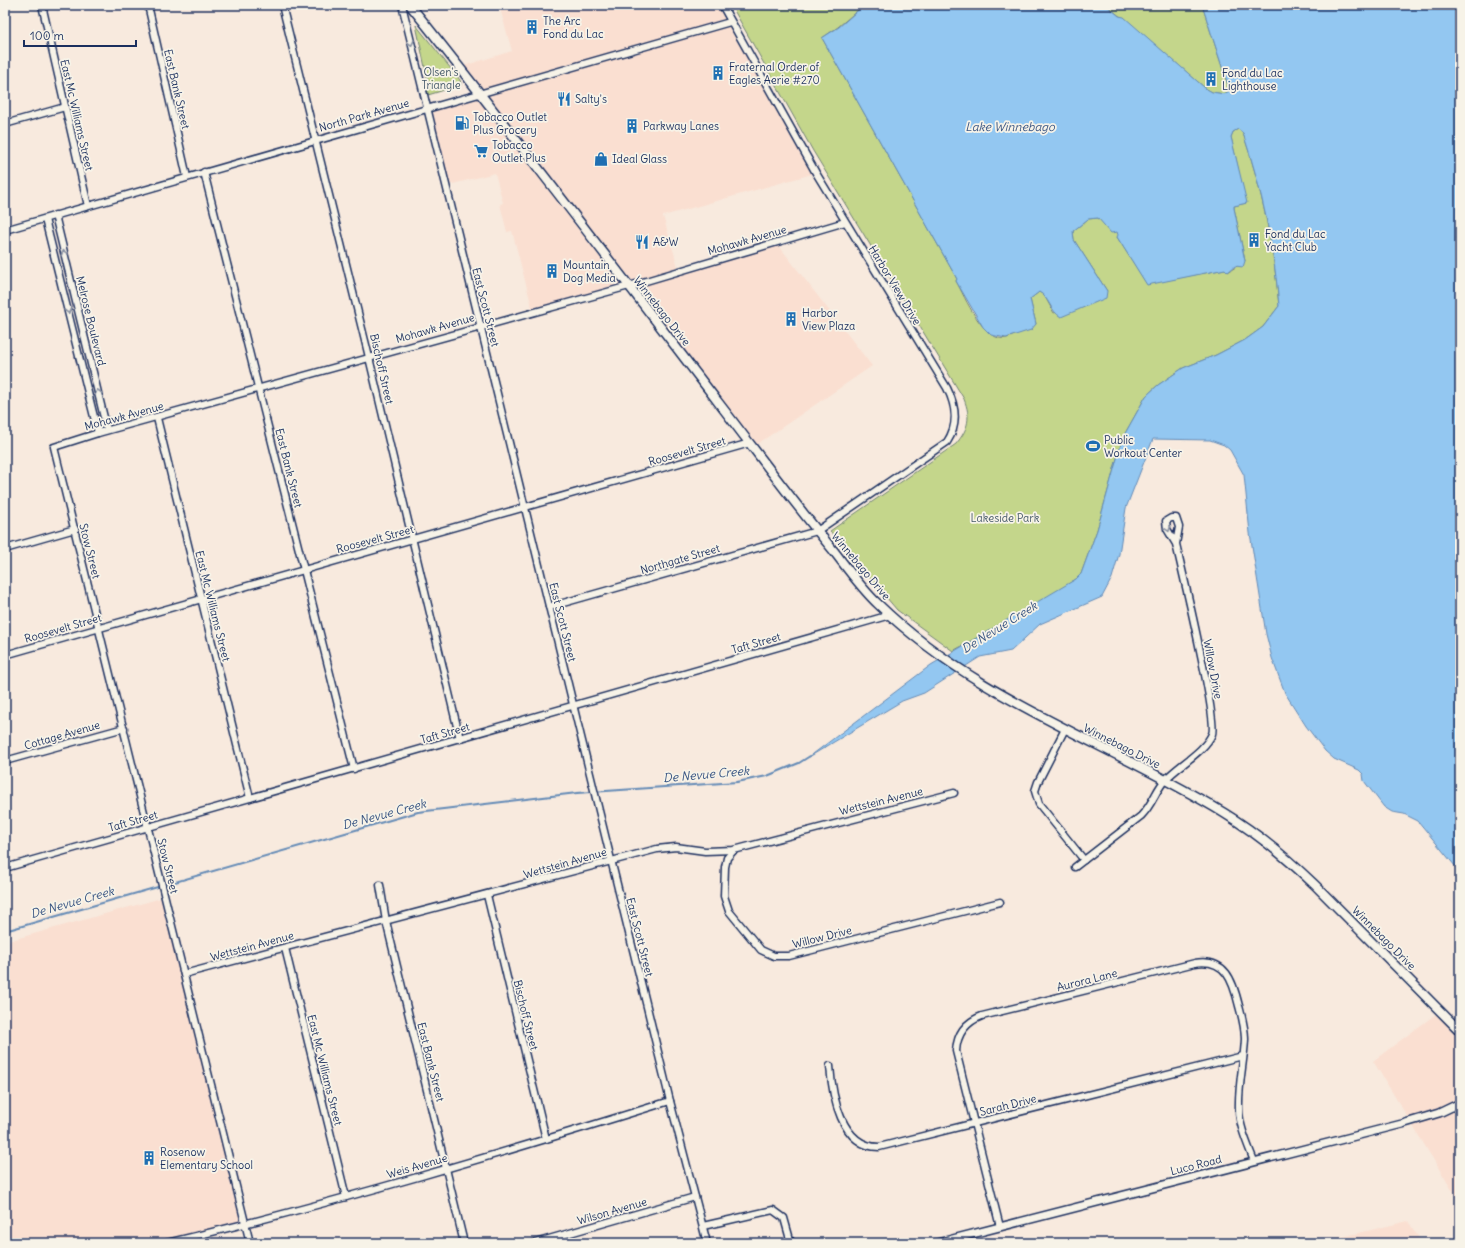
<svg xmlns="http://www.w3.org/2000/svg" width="1465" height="1248" font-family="Delius,sans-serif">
<rect width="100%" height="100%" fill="#f8eade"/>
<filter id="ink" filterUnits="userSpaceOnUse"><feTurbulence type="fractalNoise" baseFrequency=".025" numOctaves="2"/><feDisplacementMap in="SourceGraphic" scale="8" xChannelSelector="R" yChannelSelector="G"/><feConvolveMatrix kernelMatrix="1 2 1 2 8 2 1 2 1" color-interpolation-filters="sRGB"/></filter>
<g filter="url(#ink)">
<g fill="#fadfd1">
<polygon points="499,5 722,5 816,173 663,216 679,270 776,242 872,366 753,447 629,286 533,311 512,231 507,232 500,204 503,203 495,173 445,186 426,108 480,93 460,67 512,51"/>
<polygon points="165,897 245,1224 167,1243 6,1243 5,942"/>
<polygon points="1440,1011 1460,1031 1460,1203 1373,1061"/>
<polygon points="1408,1221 1422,1243 1318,1243"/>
</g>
<g fill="#c4d68b" stroke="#708274">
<path d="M731,5H864L838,27L822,38L957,279L956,281C965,297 984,344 1007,338C1017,335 1027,328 1036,324L1030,299L1039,292L1044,295L1054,313L1107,291L1074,240L1073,231L1088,219L1098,218L1114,232L1117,231L1119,235L1117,237L1147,284L1225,269L1228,272L1245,261L1234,208V206L1246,203L1231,137L1233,132L1238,129L1243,133C1262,190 1274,247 1279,306L1263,327L1245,340L1216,355L1183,368L1158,385L1146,396L1123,437L1097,530L1081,574L1076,579L1036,605L953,651L897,610L830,531L956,444C969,428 971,417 964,399L813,151Z"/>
<polygon points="1106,5 1202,5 1228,85 1229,91 1224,94 1212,92 1205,88 1153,43"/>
<polygon points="416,25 460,80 461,85 428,95 427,77"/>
</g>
<path fill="#93c7f1" stroke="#638ab6" d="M864,5H1106L1119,16L1124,17L1205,88L1212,92L1224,94L1229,91L1228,85L1202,5H1460V872L1418,821L1404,814L1392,812L1384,807L1364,781L1363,774L1359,770L1334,759L1325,751L1306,726L1285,693L1272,658L1266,634L1250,533L1244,475L1230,450L1224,445L1210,440L1153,439L1126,508L1119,554L1112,578L1102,597L1040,624L1011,651L980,657L924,693L902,701L809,757L931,665L1076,579L1081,574L1097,530L1123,437L1146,396L1158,385L1183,368L1216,355L1245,340L1263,327L1279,306C1274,246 1262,190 1243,133L1238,129L1233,132L1231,137L1247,203L1234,206V208L1245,261L1243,267L1235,266L1228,272L1225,269L1147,285L1117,237L1118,235L1117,232L1111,233L1098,218L1088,219L1073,231L1074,240L1107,291L1106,298L1061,317C1050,311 1049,297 1039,292L1030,299L1036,324L1031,330L1006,338L991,335L983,327L956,281L957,279L822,38L839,27Z"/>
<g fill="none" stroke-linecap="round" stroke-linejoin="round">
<polyline stroke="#638ab6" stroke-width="2" points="5,931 418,812 577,793 737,782 767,776 799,763 810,756"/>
<defs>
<g id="minor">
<polyline points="42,5 88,206"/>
<polyline points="148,5 187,177"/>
<polyline points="282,5 367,349 460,739"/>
<polyline points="402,5 670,1101 707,1243"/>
<polyline points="5,124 65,107"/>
<polyline points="204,172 354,769"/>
<polyline points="55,215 107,430"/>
<polyline points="45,219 98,433"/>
<polyline points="5,230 730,22"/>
<polyline points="157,418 250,798"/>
<polyline points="5,549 75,529"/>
<path d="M549,607L817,531L947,442C959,424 956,406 947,388L816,173L722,5"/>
<polyline points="5,655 750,443"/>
<polyline points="1065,729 1038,782 1035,791 1039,804 1084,860"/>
<polyline points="5,761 124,728"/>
<polyline points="734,850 727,858 725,867 724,896 729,911 761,950 774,956 789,956 1000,902"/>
<path d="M1075,867L1141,816C1153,804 1156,789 1166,779C1179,765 1205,751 1212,734C1218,719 1182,570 1176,544L1167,529L1166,521L1171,518H1176L1179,527L1176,544"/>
<polyline points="5,868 890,615"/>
<polyline points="380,885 386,921 464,1243"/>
<polyline points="487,895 546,1139"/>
<polyline points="285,948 346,1197"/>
<polyline points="184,974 657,849 676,847 705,851 734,850 954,793"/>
<path d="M830,1066C832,1095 841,1147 879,1147L1243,1056"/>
<polyline points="703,1226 773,1210 784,1218 791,1243"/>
<path d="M1000,1227L956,1051C957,1034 966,1022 982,1016L1195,963C1226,958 1233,981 1239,1006C1242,1017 1245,1027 1245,1039C1244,1062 1238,1085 1239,1109C1239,1126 1248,1145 1254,1161"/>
<path d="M167,1243C336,1203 503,1153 670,1101"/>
<polyline points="250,1243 54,447 98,433 629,286 845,222"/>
<polyline points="535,1243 695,1197"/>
</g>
<polyline id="tertiary" points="937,1243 1402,1124 1439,1113 1460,1103"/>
<path id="secondary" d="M410,5C515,136 616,269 718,402C756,451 793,502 833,550C847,568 861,588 878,604C976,700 1110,743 1224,813C1257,833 1287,858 1315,885L1460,1031"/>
</defs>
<use href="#minor" stroke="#1b2f5e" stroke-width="9"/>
<use href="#tertiary" stroke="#1b2f5e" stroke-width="10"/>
<use href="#secondary" stroke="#1b2f5e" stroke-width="11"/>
<use href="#minor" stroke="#f7f3e8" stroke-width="6"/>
<use href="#tertiary" stroke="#f7f3e8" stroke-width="7"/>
<use href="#secondary" stroke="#f7f3e8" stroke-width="8"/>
</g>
<defs><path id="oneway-chevron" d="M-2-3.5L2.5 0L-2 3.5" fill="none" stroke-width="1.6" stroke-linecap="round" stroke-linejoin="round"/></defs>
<g stroke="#8991a3">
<use href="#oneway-chevron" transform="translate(411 43) rotate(77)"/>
<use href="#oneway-chevron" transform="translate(64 253) rotate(-104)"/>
<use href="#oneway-chevron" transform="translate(68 311) rotate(76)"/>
<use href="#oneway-chevron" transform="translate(98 392) rotate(-104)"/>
<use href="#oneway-chevron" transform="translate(1168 529) rotate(72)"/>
</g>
</g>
<defs>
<symbol id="building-bare" viewBox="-9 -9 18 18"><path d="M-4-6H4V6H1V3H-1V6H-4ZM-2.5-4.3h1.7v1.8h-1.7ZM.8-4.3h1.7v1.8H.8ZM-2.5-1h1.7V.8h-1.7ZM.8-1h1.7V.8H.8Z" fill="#1f6fb2" stroke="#f7f3e8" stroke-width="2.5" paint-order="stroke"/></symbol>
<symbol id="restaurant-bare" viewBox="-9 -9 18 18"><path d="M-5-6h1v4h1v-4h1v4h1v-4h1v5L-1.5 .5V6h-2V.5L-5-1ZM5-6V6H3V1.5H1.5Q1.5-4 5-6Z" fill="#1f6fb2" stroke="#f7f3e8" stroke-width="2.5" paint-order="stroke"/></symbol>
<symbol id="fuel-bare" viewBox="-9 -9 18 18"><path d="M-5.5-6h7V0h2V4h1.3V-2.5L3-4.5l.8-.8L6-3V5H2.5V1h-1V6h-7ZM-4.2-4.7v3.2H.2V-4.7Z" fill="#1f6fb2" stroke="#f7f3e8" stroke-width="2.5" paint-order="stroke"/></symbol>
<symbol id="supermarket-bare" viewBox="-9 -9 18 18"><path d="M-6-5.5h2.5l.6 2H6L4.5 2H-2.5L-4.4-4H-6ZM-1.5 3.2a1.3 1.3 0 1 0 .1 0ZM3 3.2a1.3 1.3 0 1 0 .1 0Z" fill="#1f6fb2" stroke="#f7f3e8" stroke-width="2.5" paint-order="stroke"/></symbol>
<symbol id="shop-bare" viewBox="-9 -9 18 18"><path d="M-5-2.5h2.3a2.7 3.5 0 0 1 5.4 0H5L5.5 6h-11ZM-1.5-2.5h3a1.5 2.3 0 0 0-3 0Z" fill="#1f6fb2" stroke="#f7f3e8" stroke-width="2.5" paint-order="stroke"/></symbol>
<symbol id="stadium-bare" viewBox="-9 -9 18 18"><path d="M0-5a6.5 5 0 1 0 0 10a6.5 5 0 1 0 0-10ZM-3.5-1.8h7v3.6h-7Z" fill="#1f6fb2" stroke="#f7f3e8" stroke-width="2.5" paint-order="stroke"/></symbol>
</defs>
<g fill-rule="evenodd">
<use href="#building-bare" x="522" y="17" width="20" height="20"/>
<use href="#building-bare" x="708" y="63" width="20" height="20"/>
<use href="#building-bare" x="1201" y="69" width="20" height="20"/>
<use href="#restaurant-bare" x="554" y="89" width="20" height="20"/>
<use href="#fuel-bare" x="452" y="113" width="20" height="20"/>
<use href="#building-bare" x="622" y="116" width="20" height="20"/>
<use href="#supermarket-bare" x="471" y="141" width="20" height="20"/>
<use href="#shop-bare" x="591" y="149" width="20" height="20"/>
<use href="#building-bare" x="1244" y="230" width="20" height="20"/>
<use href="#restaurant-bare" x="632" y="232" width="20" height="20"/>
<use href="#building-bare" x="542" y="261" width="20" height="20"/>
<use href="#building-bare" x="781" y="309" width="20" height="20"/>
<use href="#stadium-bare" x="1083" y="436" width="20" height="20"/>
<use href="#building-bare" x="139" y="1148" width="20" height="20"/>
</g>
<g text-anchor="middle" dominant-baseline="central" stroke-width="3.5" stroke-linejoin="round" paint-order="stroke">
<g font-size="11" fill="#1b2f5e" stroke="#f7f3e8" text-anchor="start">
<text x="543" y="21">The Arc<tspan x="543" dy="13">Fond du Lac</tspan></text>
<text x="729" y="67">Fraternal Order of<tspan x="729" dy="13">Eagles Aerie #270</tspan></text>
<text x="1222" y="73">Fond du Lac<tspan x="1222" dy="13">Lighthouse</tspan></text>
<text x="575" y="99">Salty's</text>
<text x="473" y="117">Tobacco Outlet<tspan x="473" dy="13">Plus Grocery</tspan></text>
<text x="643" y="126">Parkway Lanes</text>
<text x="492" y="145">Tobacco<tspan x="492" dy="13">Outlet Plus</tspan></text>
<text x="612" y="159">Ideal Glass</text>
<text x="1265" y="234">Fond du Lac<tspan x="1265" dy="13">Yacht Club</tspan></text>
<text x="653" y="242">A&amp;W</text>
<text x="563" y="265">Mountain<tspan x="563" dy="13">Dog Media</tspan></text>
<text x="802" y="313">Harbor<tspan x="802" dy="13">View Plaza</tspan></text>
<text x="1104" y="440">Public<tspan x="1104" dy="13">Workout Center</tspan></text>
<text x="160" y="1152">Rosenow<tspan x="160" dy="13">Elementary School</tspan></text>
</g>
<g font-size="11" fill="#455969" stroke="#f7f3e8">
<text x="441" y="72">Olsen's<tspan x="441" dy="13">Triangle</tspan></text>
<text x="1005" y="518">Lakeside Park</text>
</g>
<g font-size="11" fill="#1b2f5e" stroke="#f7f3e8">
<text transform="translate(177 89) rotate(77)">East Bank Street</text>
<text transform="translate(77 115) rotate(77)">East Mc Williams Street</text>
<text transform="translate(364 115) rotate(-16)">North Park Avenue</text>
<text transform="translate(747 240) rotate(-16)">Mohawk Avenue</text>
<text transform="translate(895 285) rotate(59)">Harbor View Drive</text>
<text transform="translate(486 307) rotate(76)">East Scott Street</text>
<text transform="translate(662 311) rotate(52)">Winnebago Drive</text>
<text transform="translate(91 321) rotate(76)">Melrose Boulevard</text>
<text transform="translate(435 328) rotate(-16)">Mohawk Avenue</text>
<text transform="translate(382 369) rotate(77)">Bischoff Street</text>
<text transform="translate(124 416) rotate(-15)">Mohawk Avenue</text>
<text transform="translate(687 451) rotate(-16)">Roosevelt Street</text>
<text transform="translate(289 468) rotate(76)">East Bank Street</text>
<text transform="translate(375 539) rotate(-15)">Roosevelt Street</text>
<text transform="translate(90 551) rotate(76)">Stow Street</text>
<text transform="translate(680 559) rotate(-16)">Northgate Street</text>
<text transform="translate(861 566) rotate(50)">Winnebago Drive</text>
<text transform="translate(213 606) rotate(76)">East Mc Williams Street</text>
<text transform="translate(563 622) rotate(76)">East Scott Street</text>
<text transform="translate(63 628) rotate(-16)">Roosevelt Street</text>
<text transform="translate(756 643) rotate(-16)">Taft Street</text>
<text transform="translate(1213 669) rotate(79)">Willow Drive</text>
<text transform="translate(445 733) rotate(-16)">Taft Street</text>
<text transform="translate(62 735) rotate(-16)">Cottage Avenue</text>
<text transform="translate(1122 746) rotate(27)">Winnebago Drive</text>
<text transform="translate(881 801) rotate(-14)">Wettstein Avenue</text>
<text transform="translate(133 821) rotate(-16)">Taft Street</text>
<text transform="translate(565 863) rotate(-16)">Wettstein Avenue</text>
<text transform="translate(168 866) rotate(76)">Stow Street</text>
<text transform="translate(640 937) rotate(76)">East Scott Street</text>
<text transform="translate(822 937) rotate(-14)">Willow Drive</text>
<text transform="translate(1384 938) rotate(45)">Winnebago Drive</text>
<text transform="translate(252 946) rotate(-15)">Wettstein Avenue</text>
<text transform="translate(1087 980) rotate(-14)">Aurora Lane</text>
<text transform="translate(526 1015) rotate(76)">Bischoff Street</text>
<text transform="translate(431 1062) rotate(76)">East Bank Street</text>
<text transform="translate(325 1070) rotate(76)">East Mc Williams Street</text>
<text transform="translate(1008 1105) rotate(-14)">Sarah Drive</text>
<text transform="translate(1196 1165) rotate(-14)">Luco Road</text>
<text transform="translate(417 1166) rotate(-16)">Weis Avenue</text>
<text transform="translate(612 1211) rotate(-16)">Wilson Avenue</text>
</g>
<g font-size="12" font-style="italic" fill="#395583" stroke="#f7f3e8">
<text x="1010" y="126">Lake Winnebago</text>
<text transform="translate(999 627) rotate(-32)">De Nevue Creek</text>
<text transform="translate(706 774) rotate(-5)">De Nevue Creek</text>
<text transform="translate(384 814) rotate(-15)">De Nevue Creek</text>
<text transform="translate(72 902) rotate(-16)">De Nevue Creek</text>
</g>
</g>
<rect width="1465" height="1248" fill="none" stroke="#f7f3e8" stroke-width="20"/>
<rect x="10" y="10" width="1445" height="1228" fill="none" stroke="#1b2f5e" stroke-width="1.5" filter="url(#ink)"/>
<path d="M24 40v6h112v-6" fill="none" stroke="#1b2f5e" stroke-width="2"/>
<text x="30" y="40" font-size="12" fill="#1b2f5e" stroke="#f7f3e8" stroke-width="3" paint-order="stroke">100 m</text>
</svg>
